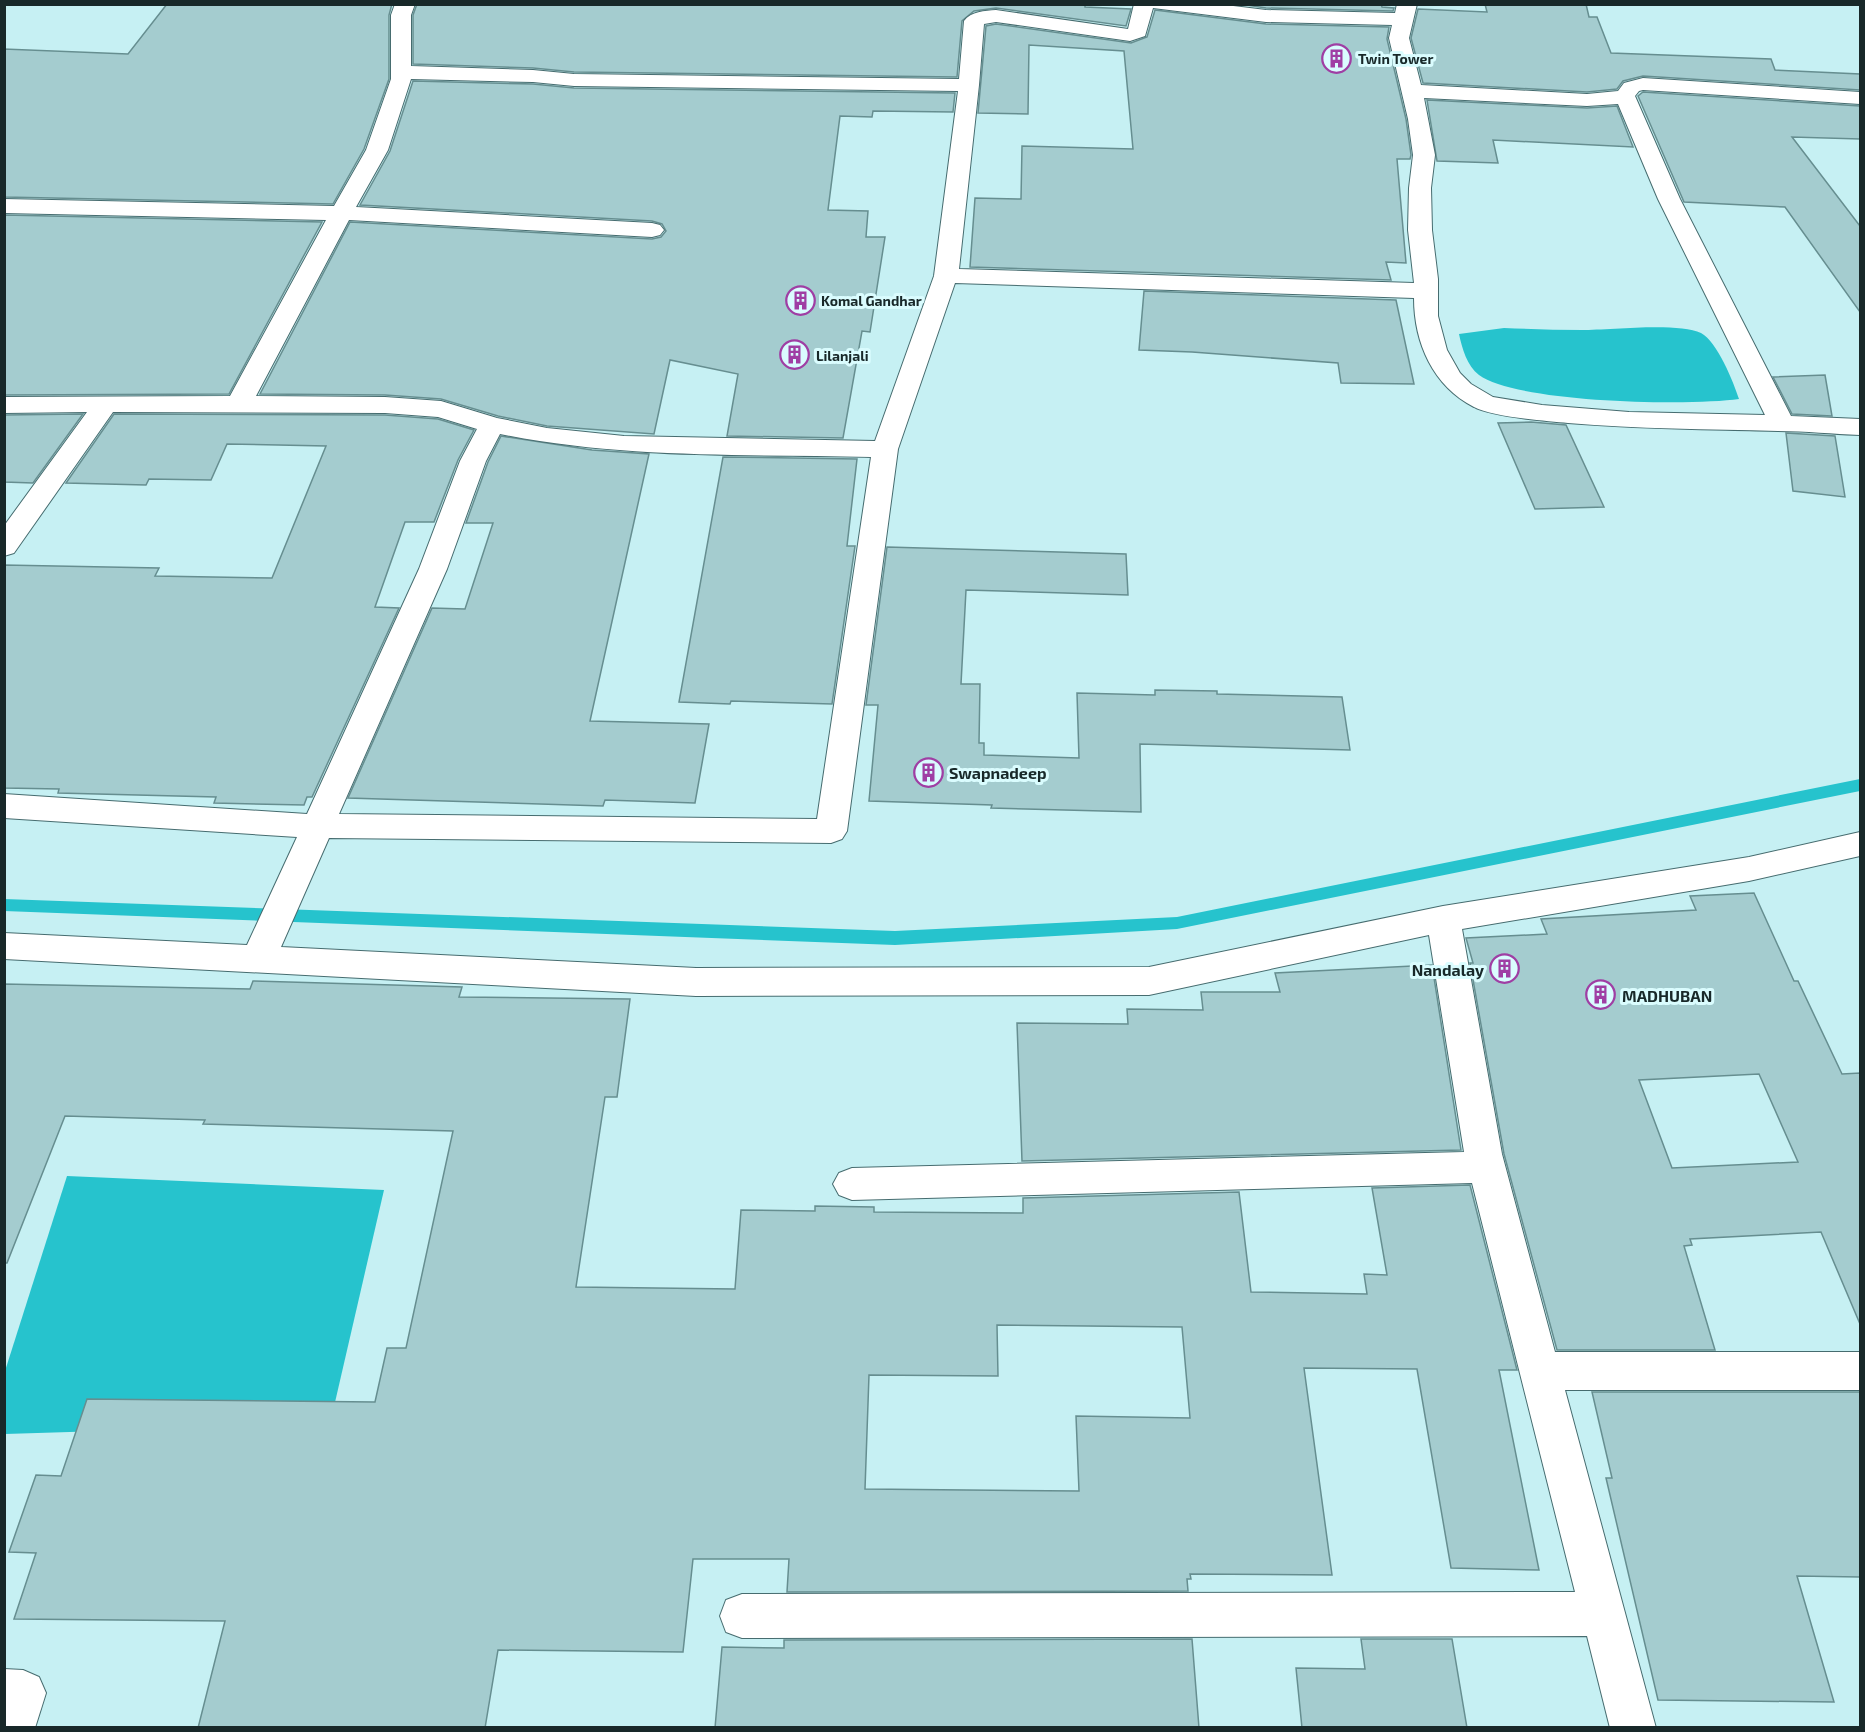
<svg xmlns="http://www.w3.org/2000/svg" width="1865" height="1732" font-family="'Exo 2',sans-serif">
<rect width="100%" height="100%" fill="#c6f0f3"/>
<g fill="#26c3cd">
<path d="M1504,328C1530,329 1556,330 1582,330C1610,330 1678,322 1701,333C1717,341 1734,383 1739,399C1690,406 1517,403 1479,375C1467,366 1462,348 1459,334Z"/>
<polygon points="67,1176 384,1190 330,1424 5,1434 5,1371"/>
</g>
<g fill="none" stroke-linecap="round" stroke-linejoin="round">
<polygon fill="#26c3cd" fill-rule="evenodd" points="1860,779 1860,791 1177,929 895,945 4,911 4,899 895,931 1177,917"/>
</g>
<g fill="#a4cccf" stroke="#668e90" stroke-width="1.5" fill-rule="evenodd">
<polygon points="167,4 392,4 389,15 389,79 364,149 333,204 4,197 4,49 128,54"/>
<polygon points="417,4 1085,4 1085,7 1131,9 1126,26 996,8 974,11 962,21 957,77 574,72 533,68 413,64 413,15"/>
<polygon points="1240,4 1381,4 1382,7 1394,8 1393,11 1266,8"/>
<polygon points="1485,4 1586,4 1589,17 1597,17 1611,53 1771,59 1775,70 1860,74 1860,90 1643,76 1623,81 1617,89 1587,92 1423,83 1411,38 1418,9 1487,12"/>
<polygon points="1155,10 1266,24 1389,27 1387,39 1406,119 1411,155 1410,159 1397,159 1406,263 1386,262 1391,280 970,267 975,198 1021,199 1022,146 1133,149 1124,51 1029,45 1028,114 978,113 986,26 996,24 1131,43 1147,37"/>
<polygon points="413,81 533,84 574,88 955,93 953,112 873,111 872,117 840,116 828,210 868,211 866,237 885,237 870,332 862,331 843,438 727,436 738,374 670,360 654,434 547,426 498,416 441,399 385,395 260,394 350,222 652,239 661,237 666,231 662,224 652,221 360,205 390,151"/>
<polygon points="1643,92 1860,106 1860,139 1792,137 1860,226 1860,312 1785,207 1684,202 1638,96"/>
<polygon points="1427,100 1587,108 1617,106 1633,147 1493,140 1498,163 1437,161"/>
<polygon points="4,215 322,222 229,394 4,395"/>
<polygon points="1144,291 1396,300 1414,384 1341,383 1338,363 1192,352 1139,350"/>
<polygon points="1825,375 1832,416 1792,414 1773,377"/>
<polygon points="83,414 33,483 4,482 4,415"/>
<polygon points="114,414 385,415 438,419 474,430 458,460 434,522 405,522 375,607 399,608 312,797 307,797 304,805 214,803 216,797 58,793 59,789 4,788 4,565 159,568 155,576 272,578 326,446 227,444 211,480 149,479 146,485 66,483"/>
<polygon points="1531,422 1566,425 1604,507 1535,509 1498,423"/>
<polygon points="1786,433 1835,436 1845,497 1793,491"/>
<polygon points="501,436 592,450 649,454 590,721 709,724 695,803 605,800 603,806 348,798 432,608 465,609 493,523 466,523 488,462"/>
<polygon points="723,457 857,459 847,546 855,546 832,704 731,701 730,704 679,702"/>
<polygon points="887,547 1126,554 1128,595 966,590 961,684 980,684 979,743 984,743 984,755 1079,758 1077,693 1155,695 1155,690 1217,691 1217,694 1342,697 1350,750 1140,744 1141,812 991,808 992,805 869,801 878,705 866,705"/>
<path d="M1754,893L1794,981H1798L1842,1074L1860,1073V1324L1821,1232L1690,1239L1692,1245L1684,1246L1715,1350H1557L1504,1154L1470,963H1473L1466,938L1547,934L1541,919L1696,910L1690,896ZM1759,1074L1798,1162L1672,1168L1639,1080Z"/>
<polygon points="1432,965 1461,1150 1022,1161 1017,1023 1128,1024 1127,1009 1203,1010 1201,992 1280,992 1275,973"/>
<path d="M253,981L462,987L459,997L630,999L617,1097H605L576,1287L735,1289L741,1210L815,1211V1206L874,1207V1212L1023,1213V1198L1239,1192L1251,1292L1367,1294L1364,1274L1387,1275L1372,1188L1470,1185L1517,1370H1499L1539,1570L1451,1568L1417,1369L1304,1368L1332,1575L1190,1574L1191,1579H1187L1188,1591L787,1592L789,1559H693L683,1652L498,1650L485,1728H198L225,1621L14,1619L36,1553L9,1552L36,1475L61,1476L87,1399L375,1402L387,1348H406L453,1131L203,1124L205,1120L65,1116L7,1263H4V984L250,989ZM997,1325L1182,1327L1190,1418L1076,1416L1079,1491L865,1489L869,1375L998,1376Z"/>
<polygon points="1592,1392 1860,1392 1860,1577 1797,1576 1834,1702 1658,1700 1606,1478 1612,1478"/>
<polygon points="1192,1639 1199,1728 715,1728 722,1647 784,1648 784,1640"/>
<polygon points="1361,1639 1452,1639 1467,1728 1302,1728 1296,1668 1365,1669"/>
</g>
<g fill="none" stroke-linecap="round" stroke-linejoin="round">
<defs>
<g id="street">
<path d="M395,4H415L411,15V66L533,70L574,74L959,79L964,21C971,11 985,11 996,10L1128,29L1134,4H1217L1266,10L1395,13L1397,4H1417L1409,38L1421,85L1587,94L1618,91L1624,83L1643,78L1860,92V104L1643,90L1639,91L1635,96L1680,199L1791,416L1860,419V435C1833,434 1806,431 1778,431C1708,429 1638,429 1568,423C1546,421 1492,417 1474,407C1433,386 1414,343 1414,298L955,283L898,449L847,831L842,839L831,843L329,838L281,947L696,968L1149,967L1443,906L1749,857L1860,832V856L1749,881L1462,929L1502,1154L1555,1352H1860V1390H1565L1656,1728H1610L1587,1636L742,1638L726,1632L720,1616L726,1600L742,1594L1575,1592L1472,1183L852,1200L839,1195L833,1184L839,1173L852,1168L1464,1152L1429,935L1149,995L696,996L4,959V933L247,945L297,837L4,818V794L307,814L419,569L460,461L477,429L438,417L385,413L113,412L14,553L4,556V526L87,412L4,413V397L230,396L326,220L4,213V199L334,206L366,150L391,79V15ZM1153,8L1266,22L1392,25L1389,38L1408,119L1413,155L1409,188L1408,230L1414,283L959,269L979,85L984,24L996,22L1130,41L1145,36ZM411,79L533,82L574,86L958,91L934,276L875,441L624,436L547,428L497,418L441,401L385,397L256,396L349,220L652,237L660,235L664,230L660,225L652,223L356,207L388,150ZM1424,98L1587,106L1618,104L1658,199L1765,415L1629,412L1542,405L1493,397L1471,384L1460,373L1447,350L1438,316V279L1432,230L1431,188L1435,155ZM500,434C622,459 747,454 871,457L817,819L339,814L447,569L486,461Z"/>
<polygon points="4,1669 23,1670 39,1677 46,1693 35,1728 4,1728"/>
</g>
</defs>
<use href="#street" stroke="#466c6f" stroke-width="2"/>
<use href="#street" fill="#fff" fill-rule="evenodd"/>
</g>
<defs>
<symbol id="building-ring" viewBox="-11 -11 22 22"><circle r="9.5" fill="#dafcfe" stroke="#9f3ea4" stroke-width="1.5"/><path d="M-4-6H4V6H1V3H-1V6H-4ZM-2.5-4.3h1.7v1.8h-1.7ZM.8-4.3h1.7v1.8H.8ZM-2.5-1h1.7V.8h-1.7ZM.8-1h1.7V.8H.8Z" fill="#9f3ea4"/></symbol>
</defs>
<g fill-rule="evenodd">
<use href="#building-ring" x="1320" y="42" width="33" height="33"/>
<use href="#building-ring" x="784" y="284" width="33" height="33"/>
<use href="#building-ring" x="778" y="338" width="33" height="33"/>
<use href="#building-ring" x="912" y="756" width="33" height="33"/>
<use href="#building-ring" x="1488" y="952" width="33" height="33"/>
<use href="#building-ring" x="1584" y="978" width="33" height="33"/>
</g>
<g text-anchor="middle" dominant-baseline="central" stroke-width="6" stroke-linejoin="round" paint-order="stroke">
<g font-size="14" font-weight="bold" fill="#182829" stroke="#dafcfe" text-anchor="start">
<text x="1358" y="58">Twin Tower</text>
<text x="821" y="300">Komal Gandhar</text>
<text x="816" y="355">Lilanjali</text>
</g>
<g font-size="16" font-weight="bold" fill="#182829" stroke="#dafcfe" text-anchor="start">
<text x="949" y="772">Swapnadeep</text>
<text x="1484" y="969" text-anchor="end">Nandalay</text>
<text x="1622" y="995">MADHUBAN</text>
</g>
</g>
<rect width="1865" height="1732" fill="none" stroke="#182829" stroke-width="12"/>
</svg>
